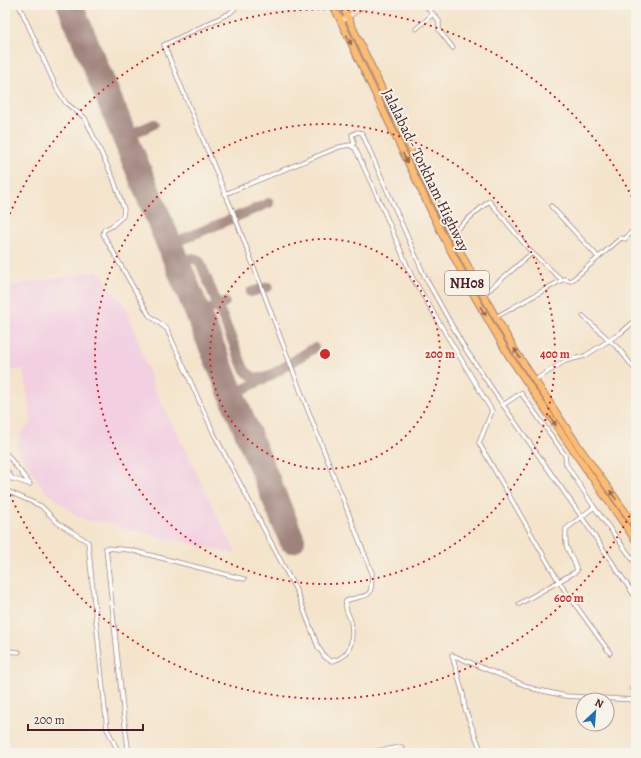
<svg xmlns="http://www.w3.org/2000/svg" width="641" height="758" font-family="Alegreya,serif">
<rect width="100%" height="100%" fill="#f7f3e8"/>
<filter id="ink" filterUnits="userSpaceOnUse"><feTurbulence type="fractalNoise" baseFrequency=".025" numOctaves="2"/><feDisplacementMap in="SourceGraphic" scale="8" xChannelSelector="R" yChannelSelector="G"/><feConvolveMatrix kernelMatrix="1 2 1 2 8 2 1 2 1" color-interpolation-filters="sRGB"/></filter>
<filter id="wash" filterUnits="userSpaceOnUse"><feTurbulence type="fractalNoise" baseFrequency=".012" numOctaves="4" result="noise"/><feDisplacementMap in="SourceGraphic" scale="16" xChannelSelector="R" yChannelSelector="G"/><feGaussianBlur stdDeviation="0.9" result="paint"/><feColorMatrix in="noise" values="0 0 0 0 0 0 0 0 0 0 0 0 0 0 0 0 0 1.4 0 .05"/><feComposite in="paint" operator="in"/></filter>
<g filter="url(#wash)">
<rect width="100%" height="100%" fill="#f4e4cc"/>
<polygon fill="#f2cfe1" points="98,271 128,311 153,386 179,437 236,554 122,528 108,523 86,520 81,518 45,491 17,449 21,433 32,423 23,369 5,371 5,287"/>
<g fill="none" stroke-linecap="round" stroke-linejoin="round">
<polyline stroke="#58c1d4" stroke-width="4" points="631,689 636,689"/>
<g stroke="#9f827c" stroke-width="10">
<polyline points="71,5 71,7"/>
<path d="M118,121C129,139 138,131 154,124"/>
<path d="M133,157C130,147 127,140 135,132"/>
<polyline points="165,235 171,241 176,242 269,203"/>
<polyline points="173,253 172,246 176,242"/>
<path d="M178,264L193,258L200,262L244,369C251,378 259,380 270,376"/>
<polyline points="251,292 268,287"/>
<polyline points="196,310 203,313 225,302"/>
<polyline points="202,324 201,318 203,313"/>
<polyline points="230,392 236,393 270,376 314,348"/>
</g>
<polyline stroke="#9f827c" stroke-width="26" points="70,5 292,540"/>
</g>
</g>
<g filter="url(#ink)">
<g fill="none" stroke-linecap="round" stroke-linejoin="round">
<defs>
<g id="street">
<path d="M19,5L57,89L66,103L85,118L113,178L124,209L123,216L112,226L104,230L103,234L149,315L167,329L214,434L297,592L318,647L325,657L331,661C334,660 338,660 340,658C353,652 353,634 351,622C349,613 344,611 346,601C368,592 372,603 372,573L304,400L235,217L164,45L230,13L238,5"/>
<polyline points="425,5 439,21 439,30 453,48"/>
<polyline points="553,5 554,6"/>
<polyline points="416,29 433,14"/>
<polyline points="352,147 354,142 352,135 357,132 362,133 425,277 464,347 503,405 521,393 565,455 566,464 594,507"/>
<polyline points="225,194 339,147 350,145 355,148 383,209 412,277 492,411 479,443 559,582 610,653"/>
<polyline points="551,206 598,257"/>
<polyline points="451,234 489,201 532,253 562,280"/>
<polyline points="483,295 532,253"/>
<polyline points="583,316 620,350 636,371"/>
<polyline points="496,317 564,279 571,281 621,238 625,239 636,227"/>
<polyline points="535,380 565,361 585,356 622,332 636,320"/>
<polyline points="503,405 581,516 636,598"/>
<polyline points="5,452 30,484"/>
<polyline points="5,468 12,479"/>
<polyline points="5,476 29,484"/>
<polyline points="5,490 41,506 58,523 88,542 107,729 119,753"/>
<path d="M519,604L577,571C575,561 571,557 567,548C565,542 566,535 566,529L594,507L636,564"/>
<polyline points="5,651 19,652"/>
<polyline points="135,753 128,748 123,709 106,548 130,550 244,579"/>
<polyline points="365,753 402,747"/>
<polyline points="482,753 465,709 463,694 452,655 534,689 566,696 636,700"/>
</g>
<polyline id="secondary" points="340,22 365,5"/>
<g id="highway">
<polyline points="333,5 443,236 475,297 509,356 573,450 636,541"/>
<polyline points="342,5 449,230 482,293 516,352 579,447 636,527"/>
</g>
</defs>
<use href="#street" stroke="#9f827c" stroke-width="5"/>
<use href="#secondary" stroke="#9f827c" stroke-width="6"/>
<use href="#highway" stroke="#9f827c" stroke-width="8"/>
<use href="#street" stroke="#fff" stroke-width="3.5"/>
<use href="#secondary" stroke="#fee4c6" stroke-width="5"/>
<use href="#highway" stroke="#fdbc70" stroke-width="6"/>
</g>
<defs><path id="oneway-solid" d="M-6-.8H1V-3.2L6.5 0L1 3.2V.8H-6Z"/></defs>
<g fill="#9b664a">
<use href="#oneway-solid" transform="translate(349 40) rotate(64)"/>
<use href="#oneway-solid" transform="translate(405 158) rotate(64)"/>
<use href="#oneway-solid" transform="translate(483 311) rotate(59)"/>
<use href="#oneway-solid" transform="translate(517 353) rotate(-122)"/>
<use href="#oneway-solid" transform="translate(553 421) rotate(56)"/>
<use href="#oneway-solid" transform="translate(613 495) rotate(-125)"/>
</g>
</g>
<g fill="none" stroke="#d62828" stroke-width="2" stroke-dasharray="2 4">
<circle cx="325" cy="354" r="115"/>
<circle cx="325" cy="354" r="230"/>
<path d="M635 505A345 345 0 0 1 5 483M5 225A345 345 0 0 1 635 203"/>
</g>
<g text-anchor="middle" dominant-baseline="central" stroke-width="4" stroke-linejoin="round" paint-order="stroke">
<rect fill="#f7f3e8" stroke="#7e5f64" stroke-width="1" x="445" y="271" width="44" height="24" rx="3"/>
<g font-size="14" font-weight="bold" fill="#4a1f2b">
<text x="467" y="283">NH08</text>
</g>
<g font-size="15" fill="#4a1f2b" stroke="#f7f3e8">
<text transform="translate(426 170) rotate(64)">Jalalabad - Torkham Highway</text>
</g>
</g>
<circle cx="325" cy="354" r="6" fill="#d62828" stroke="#f7f3e8" stroke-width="2"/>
<g font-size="12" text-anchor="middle" font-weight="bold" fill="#d62828" stroke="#f7f3e8" stroke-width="4" stroke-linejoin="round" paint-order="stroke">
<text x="440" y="358">200 m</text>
<text x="555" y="358">400 m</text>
<text x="569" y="602">600 m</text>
</g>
<rect width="641" height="758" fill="none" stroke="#f7f3e8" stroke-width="20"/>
<g transform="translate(595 712) rotate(26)"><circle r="19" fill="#f7f3e8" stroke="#b29e9c"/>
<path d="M0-3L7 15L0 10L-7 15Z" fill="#1f6fb2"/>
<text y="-6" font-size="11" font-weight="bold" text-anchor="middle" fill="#4a1f2b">N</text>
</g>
<path d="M28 724v6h115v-6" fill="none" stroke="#4a1f2b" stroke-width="2"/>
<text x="34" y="724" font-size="12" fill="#4a1f2b" stroke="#f7f3e8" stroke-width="3" paint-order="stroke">200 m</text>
</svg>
